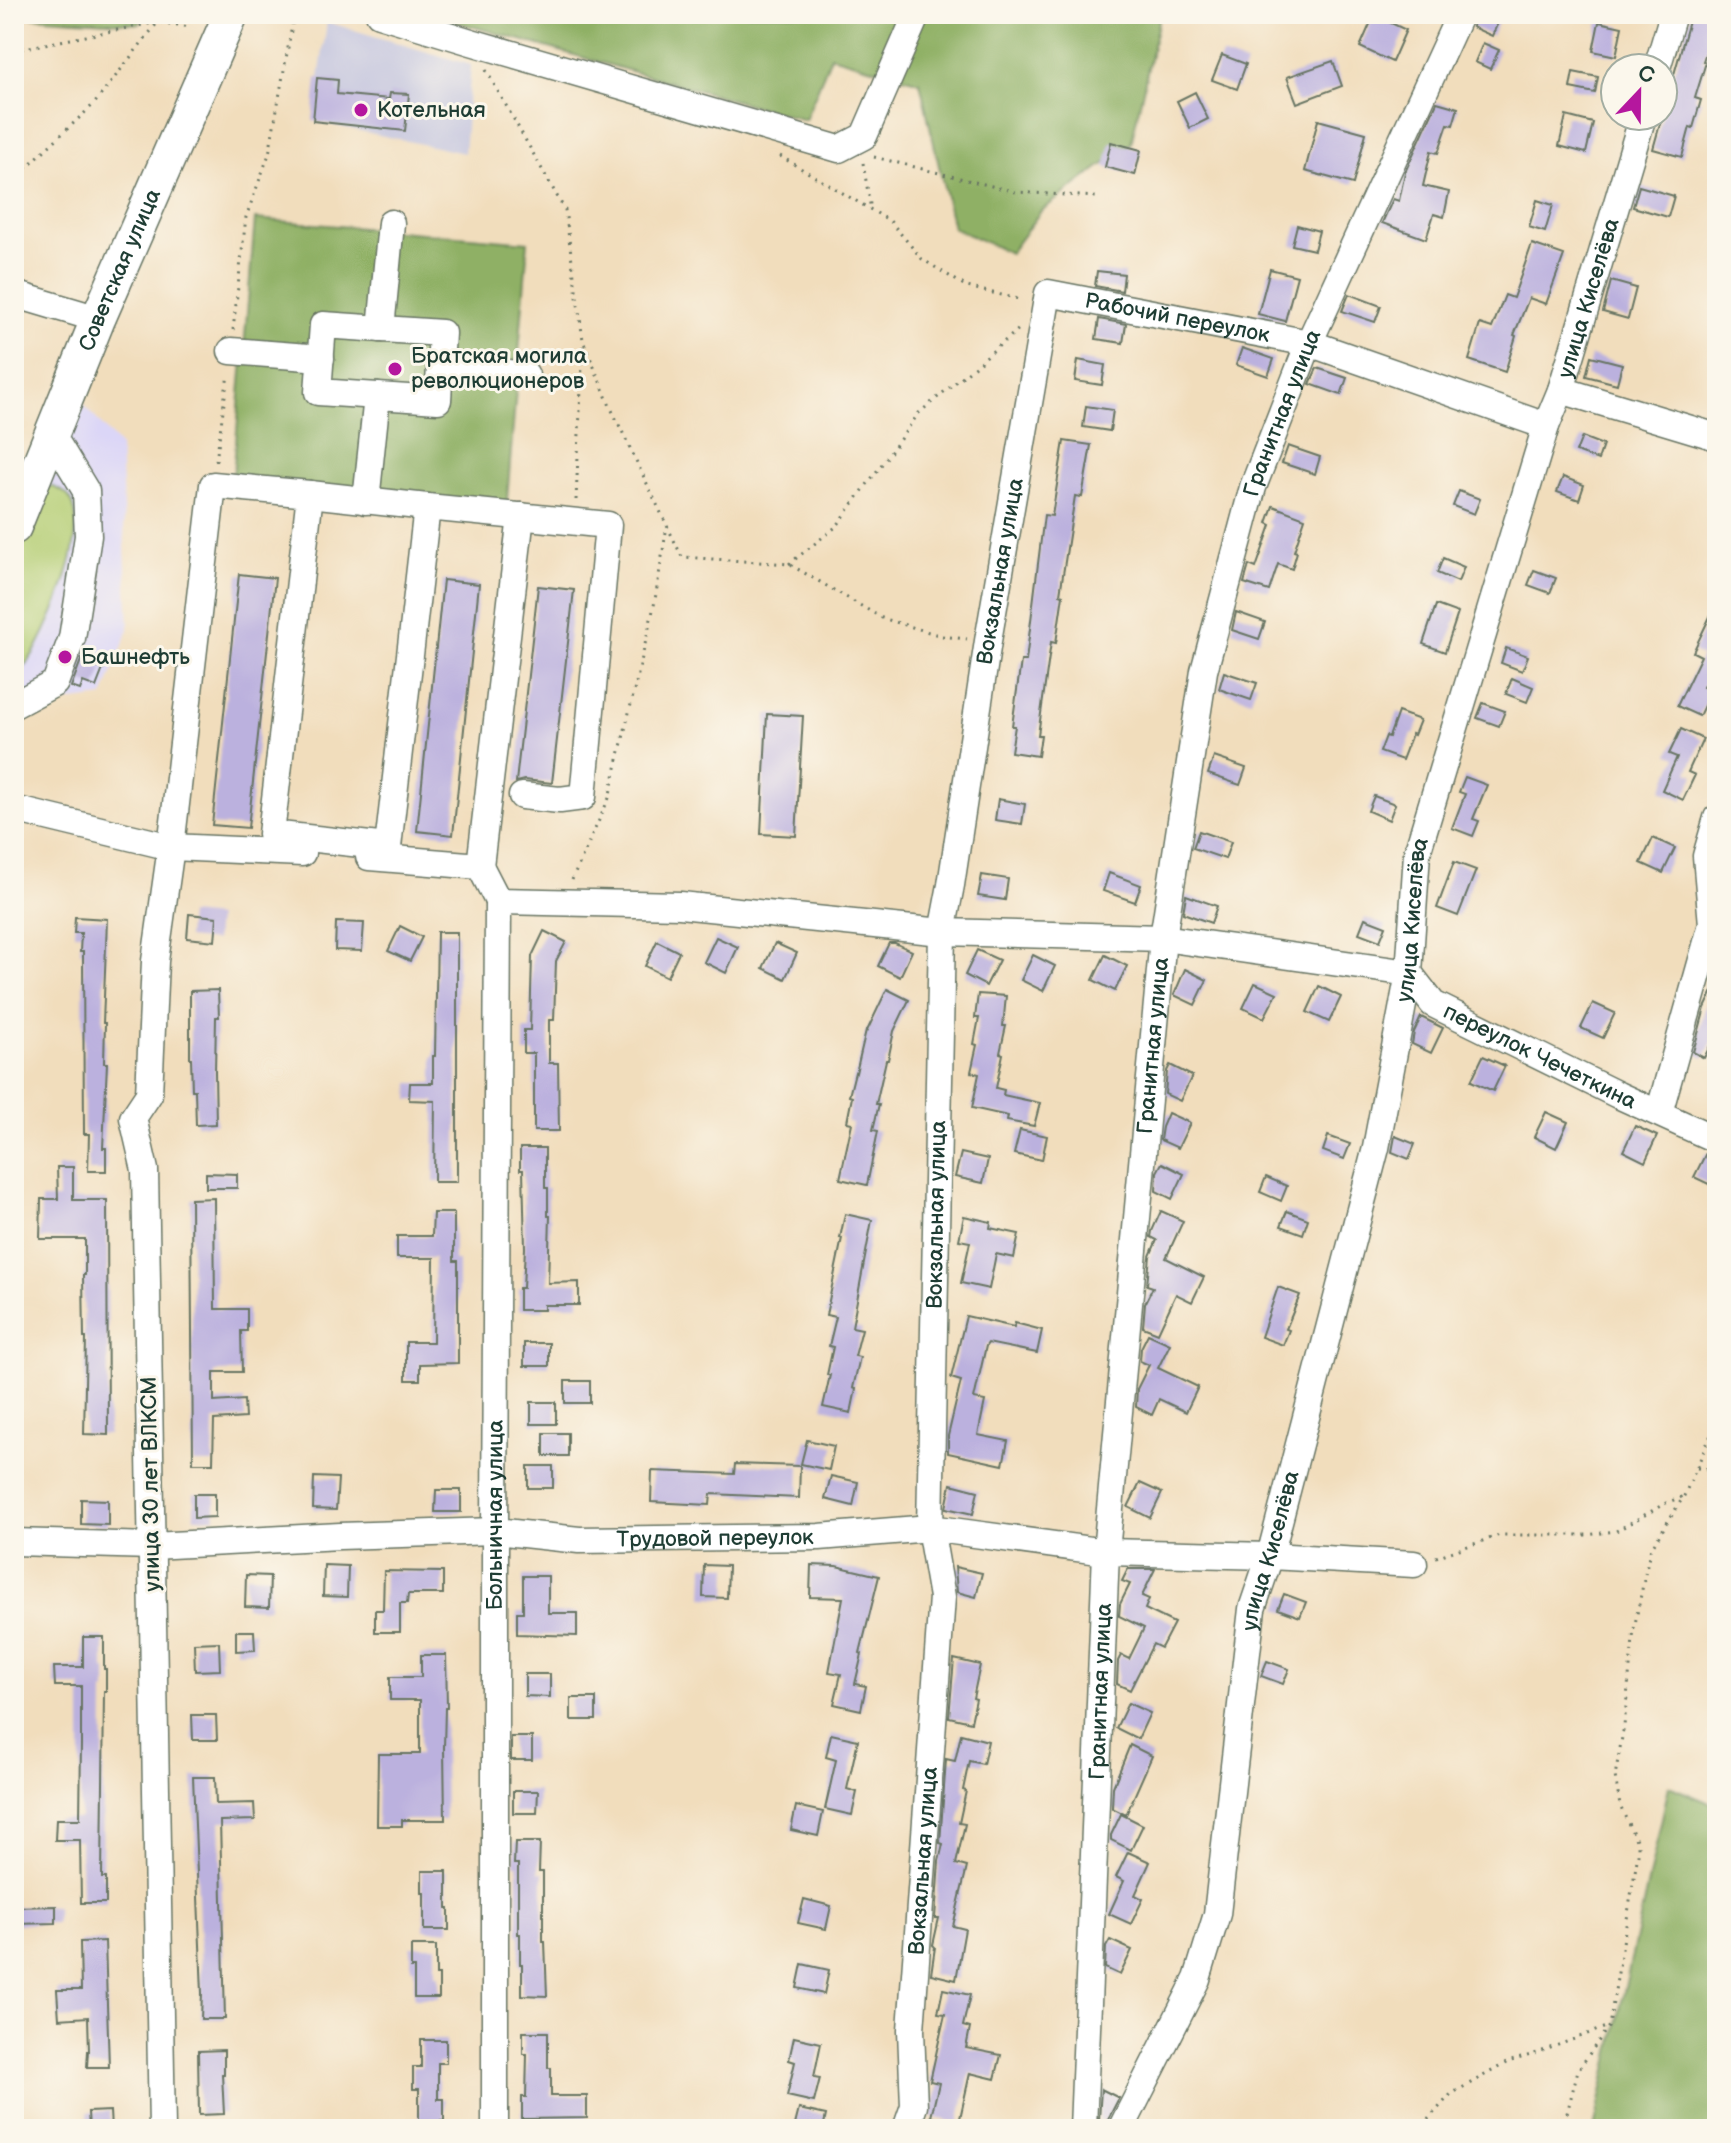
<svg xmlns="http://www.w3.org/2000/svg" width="1731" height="2143" font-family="'Balsamiq Sans',sans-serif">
<rect width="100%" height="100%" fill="#fbf7ec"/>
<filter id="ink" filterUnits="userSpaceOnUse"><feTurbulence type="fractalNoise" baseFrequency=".0125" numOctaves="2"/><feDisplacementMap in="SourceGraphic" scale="16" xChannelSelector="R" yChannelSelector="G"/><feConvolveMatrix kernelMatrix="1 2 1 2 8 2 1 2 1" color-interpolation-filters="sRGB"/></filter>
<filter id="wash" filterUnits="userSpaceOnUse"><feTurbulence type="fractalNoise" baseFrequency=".006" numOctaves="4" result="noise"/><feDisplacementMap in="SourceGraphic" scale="32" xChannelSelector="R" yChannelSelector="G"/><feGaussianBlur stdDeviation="1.8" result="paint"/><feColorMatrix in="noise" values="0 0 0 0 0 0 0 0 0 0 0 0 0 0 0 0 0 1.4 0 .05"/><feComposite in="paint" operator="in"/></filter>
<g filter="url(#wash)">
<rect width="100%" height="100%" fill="#f1ddbc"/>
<polygon fill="#dbd6f7" points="77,397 120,446 129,629 103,697 14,709 14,557"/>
<polygon fill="#c1c2dd" points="327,22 471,65 464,153 313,121"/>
<path fill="#b4cd73" stroke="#6a8554" stroke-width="2" d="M51,486C58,489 67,492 71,500C89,535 53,617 36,649C30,660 21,670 14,680V565L45,489Z"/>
<g fill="#8fb065" stroke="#57764c" stroke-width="2">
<polygon points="14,14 143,14 140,24 14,16"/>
<polygon points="428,14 1160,14 1131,144 1041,211 1010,253 953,228 920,82 831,56 805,120"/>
<polygon points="255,219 528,242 506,512 232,489"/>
<polygon points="1669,1786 1717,1806 1717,2129 1594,2129"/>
</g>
<g id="blocks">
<g fill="#bbb1de">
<polygon points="1476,14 1502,14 1492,36 1472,27"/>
<polygon points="1691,14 1717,14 1717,20 1703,61 1706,62 1695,98 1701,100 1693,128 1690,127 1682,157 1653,149"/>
<polygon points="1374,15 1406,30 1392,62 1360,47"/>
<polygon points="1599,22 1622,27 1616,56 1593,51"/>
<polygon points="1483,43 1499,50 1490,69 1475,62"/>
<polygon points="1222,55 1246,64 1237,89 1212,80"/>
<polygon points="1333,61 1342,86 1297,103 1287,77"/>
<polygon points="1573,72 1598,77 1595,93 1570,88"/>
<polygon points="317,78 338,80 337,94 389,99 390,93 409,94 405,131 313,121"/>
<polygon points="1195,92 1208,119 1190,128 1177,101"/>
<polygon points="1437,102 1458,108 1453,125 1448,124 1438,153 1431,151 1423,186 1449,192 1444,217 1434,214 1426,239 1382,223 1393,199 1399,201 1405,172"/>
<polygon points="1566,116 1593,123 1586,153 1559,146"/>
<polygon points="1318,120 1366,133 1353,184 1305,171"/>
<polygon points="1111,142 1141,150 1135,175 1105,167"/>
<polygon points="1639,186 1674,196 1668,217 1633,207"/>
<polygon points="1537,200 1553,205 1545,232 1529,227"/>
<polygon points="1297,225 1319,231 1314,250 1292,245"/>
<polygon points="1532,244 1564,255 1546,304 1529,298 1514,335 1516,336 1505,372 1469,360 1480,324 1492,328 1505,295 1513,298"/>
<polygon points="1270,269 1297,276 1285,321 1258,314"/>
<polygon points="1097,271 1124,274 1122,291 1095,286"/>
<polygon points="1611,281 1636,288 1628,319 1603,312"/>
<polygon points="1349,294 1381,306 1375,322 1342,311"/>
<polygon points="1099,319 1126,324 1123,343 1096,339"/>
<polygon points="1242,348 1274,359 1268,376 1236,365"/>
<polygon points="1591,356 1622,364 1617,384 1586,376"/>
<polygon points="1078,360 1105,365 1102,385 1075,381"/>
<polygon points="1317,368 1347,378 1341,395 1310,384"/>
<polygon points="1086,406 1113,410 1110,431 1083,427"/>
<polygon points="1582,437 1603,445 1598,460 1576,452"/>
<polygon points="1064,441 1091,445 1082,497 1075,496 1060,594 1063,595 1056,643 1051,642 1038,735 1041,735 1038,756 1011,752 1015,726 1012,726 1021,661 1026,661 1044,515 1052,516"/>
<polygon points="1288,446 1320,457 1315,474 1282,463"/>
<polygon points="1563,477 1584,485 1579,500 1557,492"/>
<polygon points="1459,491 1480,499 1474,514 1453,506"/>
<polygon points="1273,506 1305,518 1294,551 1297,552 1292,569 1278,564 1269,591 1244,583 1249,565 1256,568 1271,525 1267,523"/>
<polygon points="1443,558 1464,567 1458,582 1437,573"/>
<polygon points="1534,570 1556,578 1550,593 1528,585"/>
<polygon points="239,574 275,578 248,828 212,825"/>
<polygon points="443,580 479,584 453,835 417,831"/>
<polygon points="538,586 574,590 552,783 524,780 516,782"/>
<polygon points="1717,602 1717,664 1715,663 1703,687 1711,691 1699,716 1677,706 1701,656 1693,652"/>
<polygon points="1436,605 1458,613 1445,652 1423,644"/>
<polygon points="1236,612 1265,622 1259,639 1232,630"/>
<polygon points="1506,648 1528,656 1522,671 1501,663"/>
<polygon points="83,655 92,658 89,665 103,669 96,687 83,682 80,690 71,687"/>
<polygon points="1224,672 1257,683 1251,700 1219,689"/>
<polygon points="1512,678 1533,687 1527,702 1506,694"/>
<polygon points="1483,703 1505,711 1499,726 1477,718"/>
<polygon points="1398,712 1420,720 1414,735 1412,734 1402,760 1380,752 1386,736 1389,737"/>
<polygon points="767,714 803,716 796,836 761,834"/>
<polygon points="1681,729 1703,739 1688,772 1695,775 1683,800 1662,790 1677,757 1669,754"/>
<polygon points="1214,757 1246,768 1240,785 1208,774"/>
<polygon points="1465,777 1487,785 1473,819 1479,821 1473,836 1452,828 1465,794 1459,792"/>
<polygon points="1374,796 1395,804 1389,820 1368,811"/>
<polygon points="998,799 1025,804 1022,824 995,820"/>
<polygon points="1199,831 1231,842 1225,859 1193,848"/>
<polygon points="1653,838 1675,848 1663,873 1641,863"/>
<polygon points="1454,862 1476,870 1458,916 1437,908"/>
<polygon points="1109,873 1141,885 1135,902 1103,891"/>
<polygon points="982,875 1008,879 1005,900 978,896"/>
<polygon points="1186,895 1217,906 1211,923 1183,913"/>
<polygon points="189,914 217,917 215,941 187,938"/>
<polygon points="75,917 107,919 103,1023 105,1023 104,1063 107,1063 103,1148 106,1148 106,1171 88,1171 89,1134 84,1134 83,952 80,952 81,933 74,933"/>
<polygon points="1365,918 1386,926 1380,941 1359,933"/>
<polygon points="336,922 364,923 362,951 335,950"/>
<polygon points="400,926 422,937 410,961 388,951"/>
<polygon points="544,931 566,942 556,961 554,1020 549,1020 549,1063 558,1063 559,1131 534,1131 534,1053 524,1053 524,1030 530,1030 532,956"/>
<polygon points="437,932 457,932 457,1182 434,1182 435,1101 409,1100 410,1083 433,1083 433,1056 435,1056"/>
<polygon points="716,937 738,947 726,973 704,962"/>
<polygon points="657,941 679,952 667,977 645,966"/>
<polygon points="775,943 797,953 785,979 763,968"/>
<polygon points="889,943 895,943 912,951 900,977 878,966"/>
<polygon points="977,950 999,960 986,986 965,975"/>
<polygon points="1033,955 1055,966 1043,991 1021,980"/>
<polygon points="1105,955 1127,966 1115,991 1093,980"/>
<polygon points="1185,969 1207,980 1195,1005 1174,995"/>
<polygon points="1255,983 1277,993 1264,1018 1243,1008"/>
<polygon points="1717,983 1717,1032 1704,1058 1693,1052 1705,1008"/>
<polygon points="1319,986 1341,997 1329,1022 1307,1012"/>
<polygon points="887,989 909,1000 894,1031 888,1060 886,1060 876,1104 879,1104 873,1130 878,1131 867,1185 840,1179 852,1123 847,1122 852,1097 849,1096 855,1072 856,1073 866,1030 867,1031"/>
<polygon points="218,990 219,1017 216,1017 215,1072 216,1124 196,1125 195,1090 192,1090 191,1058 190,1058 190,991"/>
<polygon points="978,994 1006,996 1003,1026 1006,1026 1000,1053 1003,1054 996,1088 1004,1090 1003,1095 1040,1103 1034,1126 1007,1121 1008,1116 972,1108 979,1074 971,1072 977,1045 974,1044 979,1018 975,1018"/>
<polygon points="1593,1003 1615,1013 1603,1038 1581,1028"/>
<polygon points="1421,1017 1443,1028 1431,1053 1412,1044 1414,1032"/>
<polygon points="1483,1056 1505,1066 1493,1091 1471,1081"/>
<polygon points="1170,1065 1192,1076 1180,1101 1165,1094 1167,1071"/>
<polygon points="1546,1112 1568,1122 1556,1148 1534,1137"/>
<polygon points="1168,1113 1190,1123 1178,1148 1160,1140 1162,1127"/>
<polygon points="1635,1126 1657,1136 1645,1162 1623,1151"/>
<polygon points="1020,1130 1047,1136 1042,1160 1014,1154"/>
<polygon points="1328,1136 1350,1144 1344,1159 1323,1151"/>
<polygon points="1395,1136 1415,1144 1409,1159 1392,1152"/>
<polygon points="520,1148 545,1148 545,1188 548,1188 548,1216 550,1216 548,1283 579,1282 579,1305 544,1305 544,1310 519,1310 519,1288 523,1288 525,1248 523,1170 520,1170"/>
<polygon points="961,1153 988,1159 983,1183 955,1177"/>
<polygon points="1706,1153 1717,1157 1717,1188 1694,1177"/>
<polygon points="1162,1163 1184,1174 1172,1199 1156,1191 1157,1172"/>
<polygon points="57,1167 73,1167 73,1200 107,1200 108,1435 84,1434 86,1338 84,1338 83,1275 85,1275 85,1239 40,1239 41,1199 58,1199"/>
<polygon points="206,1173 237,1174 237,1188 206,1188"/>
<polygon points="1266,1177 1287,1186 1281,1201 1260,1192"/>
<polygon points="214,1198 215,1309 247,1309 247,1331 241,1331 242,1372 214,1372 214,1402 244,1400 245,1418 214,1420 213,1463 193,1463 191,1199"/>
<polygon points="1161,1211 1183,1221 1166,1258 1204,1277 1192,1302 1176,1294 1158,1333 1143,1327 1145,1303 1153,1287 1147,1285 1150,1256 1157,1240 1151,1237 1152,1231"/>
<polygon points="1287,1211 1308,1219 1303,1234 1281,1226"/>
<polygon points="433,1213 454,1213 454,1261 458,1261 458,1363 420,1364 420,1380 406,1380 406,1342 433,1342 434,1258 397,1258 397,1236 432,1236"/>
<polygon points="845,1214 872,1220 852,1327 862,1329 855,1356 860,1357 853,1388 856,1389 851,1413 823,1407 830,1375 827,1375 833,1347 829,1346 836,1317 826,1315 842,1238 840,1238"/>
<polygon points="964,1216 991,1222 990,1228 1019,1234 1014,1258 996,1254 989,1289 961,1283 970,1242 959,1240"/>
<polygon points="1278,1287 1300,1295 1286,1329 1289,1330 1283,1345 1261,1337"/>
<polygon points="966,1316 1014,1327 1015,1323 1042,1330 1037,1353 988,1343 986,1346 974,1399 985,1401 978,1435 1008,1441 1003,1465 948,1453 948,1436 961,1381 951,1378"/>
<polygon points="1148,1334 1170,1344 1158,1368 1198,1387 1186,1412 1159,1399 1152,1415 1136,1407 1137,1389 1149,1365 1140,1361 1141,1348"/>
<rect x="524" y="1343" width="25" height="23"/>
<rect x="565" y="1381" width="25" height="22"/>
<rect x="531" y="1402" width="25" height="22"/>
<rect x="544" y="1433" width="24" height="23"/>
<polygon points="807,1440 834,1446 829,1470 801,1464"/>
<polygon points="735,1464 800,1466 799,1498 711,1494 710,1505 651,1502 652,1471 734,1474"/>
<rect x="528" y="1466" width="25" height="22"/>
<polygon points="831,1476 858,1482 853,1506 825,1499"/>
<polygon points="314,1477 338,1478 336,1510 313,1509"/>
<polygon points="1140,1483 1162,1493 1150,1518 1128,1507"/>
<polygon points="951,1484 978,1491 973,1514 946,1508"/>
<polygon points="436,1490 461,1490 461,1512 435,1512"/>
<polygon points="194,1494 215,1494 215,1517 194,1518"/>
<polygon points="81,1499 108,1500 108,1525 81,1524"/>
<polygon points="324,1565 348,1566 347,1597 323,1596"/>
<polygon points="704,1565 728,1566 727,1598 703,1597"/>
<polygon points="811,1565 836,1566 879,1576 860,1653 862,1654 855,1684 866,1686 861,1710 834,1704 841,1674 829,1672 843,1598 810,1597"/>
<polygon points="955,1567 982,1573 976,1597 957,1592"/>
<polygon points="1128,1569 1155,1569 1142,1596 1149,1599 1145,1609 1174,1623 1161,1648 1153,1644 1130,1690 1117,1684 1118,1661 1121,1655 1129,1659 1144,1628 1119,1616 1120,1604 1130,1584 1122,1581"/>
<polygon points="384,1571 443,1572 443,1594 408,1594 407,1603 400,1603 400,1632 375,1632 375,1610 383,1610"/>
<polygon points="246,1575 270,1576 269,1608 245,1607"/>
<polygon points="523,1576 548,1576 548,1613 577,1613 577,1636 517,1634 517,1612 523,1612"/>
<polygon points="1284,1594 1306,1602 1300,1617 1278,1609"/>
<polygon points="236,1631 254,1631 255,1650 236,1651"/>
<polygon points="83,1637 104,1637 104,1669 106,1669 106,1691 104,1691 102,1878 106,1878 106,1903 81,1903 80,1840 55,1840 56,1819 80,1819 81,1743 81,1686 55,1686 54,1667 83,1667"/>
<polygon points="219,1642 220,1670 195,1671 194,1643"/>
<polygon points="421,1655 446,1655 447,1708 445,1708 444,1748 445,1820 402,1820 402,1826 377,1826 378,1754 420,1754 420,1700 390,1700 390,1677 421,1677"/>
<polygon points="954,1659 980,1665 973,1698 976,1699 971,1722 949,1717"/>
<polygon points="1267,1661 1289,1669 1283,1684 1261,1676"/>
<polygon points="525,1674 550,1674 550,1697 525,1696"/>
<rect x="571" y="1698" width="25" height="22"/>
<polygon points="1128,1703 1150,1713 1138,1739 1116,1728"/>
<polygon points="192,1715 216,1715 217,1740 193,1740"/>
<polygon points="831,1734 858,1740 847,1789 857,1792 852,1815 825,1809 836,1760 826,1757"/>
<polygon points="961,1734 988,1741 983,1764 969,1761 963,1790 966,1791 959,1823 965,1824 956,1864 967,1867 953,1926 965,1929 956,1980 931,1974 935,1947 933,1945 939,1918 935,1918 939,1861 943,1844 940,1843 946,1759 955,1761"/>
<rect x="511" y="1737" width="21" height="23"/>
<polygon points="1130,1745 1152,1756 1126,1815 1112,1808 1113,1787"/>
<polygon points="193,1777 215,1777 216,1804 254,1803 255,1820 220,1821 225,2019 201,2019 202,1993"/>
<polygon points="513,1791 538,1791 537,1813 513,1813"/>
<polygon points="796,1806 823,1812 818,1836 791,1830"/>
<polygon points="1121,1814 1143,1825 1131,1850 1111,1840 1111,1835"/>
<polygon points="515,1842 540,1842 539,1872 543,1872 543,1942 545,1942 547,1996 522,1995 522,1964 520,1964 520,1934 518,1934 518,1864 514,1864"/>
<polygon points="1128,1852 1150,1862 1135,1895 1143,1899 1131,1924 1109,1914 1124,1881 1116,1877"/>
<polygon points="422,1871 447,1871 447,1908 449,1908 449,1930 424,1930 424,1893 422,1893"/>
<polygon points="804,1899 831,1906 826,1929 798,1923"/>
<polygon points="56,1906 56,1923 15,1924 15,1907"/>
<polygon points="1110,1940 1132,1950 1120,1975 1105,1968 1106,1947"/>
<polygon points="105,1941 109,2067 87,2067 88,2051 89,2051 88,2017 59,2019 57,1990 81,1990 80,1942"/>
<polygon points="411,1946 436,1946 436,1975 439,1975 439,1998 414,1998 414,1968 411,1968"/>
<polygon points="802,1964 829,1970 824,1994 797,1988"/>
<polygon points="943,1989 970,1995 963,2026 970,2028 966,2048 1001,2055 995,2079 970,2073 959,2123 931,2117 939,2083 930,2081 945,2014 938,2013"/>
<polygon points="523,2032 548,2032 548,2068 551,2068 551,2096 587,2096 587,2118 522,2119 522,2097 526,2097 527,2054 523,2054"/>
<polygon points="794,2037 821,2043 814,2077 820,2078 814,2102 787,2096 795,2062 789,2060"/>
<polygon points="421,2040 446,2040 446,2063 438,2063 438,2099 444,2099 444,2121 419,2121 419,2089 413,2089 413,2067 421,2067"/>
<polygon points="224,2050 224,2074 222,2074 224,2114 199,2115 198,2051"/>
<polygon points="1101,2089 1119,2098 1106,2123 1099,2120"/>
<polygon points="799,2109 826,2115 823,2129 794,2129"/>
<polygon points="110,2111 111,2129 89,2129 88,2112"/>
</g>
</g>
</g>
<g filter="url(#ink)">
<use href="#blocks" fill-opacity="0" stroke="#687564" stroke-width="2"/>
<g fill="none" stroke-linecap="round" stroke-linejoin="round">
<defs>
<g id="minor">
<polyline points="379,14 471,42 839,149 864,136 917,14"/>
<polyline points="1657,68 1673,14"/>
<polyline points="14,294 98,319"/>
<polygon points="323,325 442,333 438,400 318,392"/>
<polyline points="381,329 391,223"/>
<polyline points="231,351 321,358"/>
<polyline points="440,365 526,375"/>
<polyline points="1561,390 1717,437"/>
<polyline points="310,494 427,507"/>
<polyline points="366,501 377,396"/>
<polyline points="14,705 55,683 72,638 88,536 86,491 52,435"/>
<polyline points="14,809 171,847 302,853"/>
<path id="s1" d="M369,857L480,866L498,901L680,905L942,932L1163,938L1409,973L1433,1004L1618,1095L1717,1140"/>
<polyline points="480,866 521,516"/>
<polyline points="1659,1113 1712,924 1706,856 1717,818"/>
<path id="s2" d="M14,1542L152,1546L340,1536L495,1531L579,1540L819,1537L930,1528L1106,1552L1270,1556L1414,1564"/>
<polyline points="162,2129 145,1170 133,1118 149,1094 155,961 171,847 213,485 310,494 271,834 388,847 427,507 608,525 583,797 560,800 522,796"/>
<path id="s3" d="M495,2129V1531L498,901"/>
<path id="s4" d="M906,2129L914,2106L911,2030L942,1597L930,1528L942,932L951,885L988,641L1048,293L1309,343L1546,426"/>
<path id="s5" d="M1083,2129L1106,1552L1163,938L1204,671L1253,487L1309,343L1460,14"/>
<path id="s6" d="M1121,2129L1197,1979L1217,1914L1252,1609L1270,1556L1376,1148L1409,973L1417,853L1546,426L1561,390L1643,116"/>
</g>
<g id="major">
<path id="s7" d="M14,527L98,319L231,14"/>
</g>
</defs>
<use href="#minor" stroke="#687564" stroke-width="29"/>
<use href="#major" stroke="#687564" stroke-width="37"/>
<g stroke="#687564" stroke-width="3" stroke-dasharray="2 6" stroke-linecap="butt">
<polyline points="14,50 158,22 163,14"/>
<polyline points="486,70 565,210 583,340 610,406 682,557 789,564 882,618 942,636 967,639"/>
<polyline points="780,156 890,221 922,259 967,287 1023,300"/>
<polyline points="874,157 1016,192 1096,197"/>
<polyline points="863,163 871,210"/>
<polyline points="14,179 94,104 158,22 190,27"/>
<polyline points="233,330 246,217 269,154 294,14"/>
<polyline points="216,461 228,374"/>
<polyline points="576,500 583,344"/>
<polyline points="789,564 837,526 919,413 1019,329"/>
<polyline points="572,880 609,798 654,606 667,526"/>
<polyline points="1697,1468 1717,1470"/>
<polyline points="1436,1557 1500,1535 1587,1535 1616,1531 1666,1503 1684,1496"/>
<polyline points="1415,2129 1423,2125 1451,2094 1508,2062 1537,2053 1606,2027"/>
<polyline points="1563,2129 1578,2070 1609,2026 1638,1854 1638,1844 1620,1806 1615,1776 1624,1726 1634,1629 1650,1550 1684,1496 1710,1437 1717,1411"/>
</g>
<use href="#minor" stroke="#fff" stroke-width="26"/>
<use href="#major" stroke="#fff" stroke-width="34"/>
</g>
</g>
<g fill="#b5179e" stroke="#fbf7ec" stroke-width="3">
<circle cx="361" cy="110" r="8"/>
<circle cx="395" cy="369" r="8"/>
<circle cx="65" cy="657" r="8"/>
</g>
<g text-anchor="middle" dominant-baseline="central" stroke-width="6" stroke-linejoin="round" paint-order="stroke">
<g font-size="22" fill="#1f3d34" stroke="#fbf7ec" text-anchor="start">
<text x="377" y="110">Котельная</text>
<text x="411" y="356">Братская могила<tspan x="411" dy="25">революционеров</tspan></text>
<text x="81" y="657">Башнефть</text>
</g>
<g font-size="22" fill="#1f3d34" stroke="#fbf7ec">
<text stroke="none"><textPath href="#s7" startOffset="278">Советская улица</textPath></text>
<text stroke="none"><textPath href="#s6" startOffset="1900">улица Киселёва</textPath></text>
<text stroke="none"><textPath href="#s4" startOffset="1980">Рабочий переулок</textPath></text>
<text stroke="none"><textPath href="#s5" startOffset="1734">Гранитная улица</textPath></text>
<text stroke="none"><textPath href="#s4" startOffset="1566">Вокзальная улица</textPath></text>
<text stroke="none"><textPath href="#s6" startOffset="1252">улица Киселёва</textPath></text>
<text stroke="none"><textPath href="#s5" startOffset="1086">Гранитная улица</textPath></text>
<text stroke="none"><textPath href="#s1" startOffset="1224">переулок Чечеткина</textPath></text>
<text stroke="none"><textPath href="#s4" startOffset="918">Вокзальная улица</textPath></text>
<text transform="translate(151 1484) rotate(-91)">улица 30 лет ВЛКСМ</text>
<text stroke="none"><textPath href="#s3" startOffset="614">Больничная улица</textPath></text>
<text stroke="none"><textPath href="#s2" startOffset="702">Трудовой переулок</textPath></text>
<text stroke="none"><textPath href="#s6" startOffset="604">улица Киселёва</textPath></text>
<text stroke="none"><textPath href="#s5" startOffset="438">Гранитная улица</textPath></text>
<text stroke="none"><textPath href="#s4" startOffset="270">Вокзальная улица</textPath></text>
</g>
</g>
<rect width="1731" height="2143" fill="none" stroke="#fbf7ec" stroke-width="48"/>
<g transform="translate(1639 92) rotate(22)"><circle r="38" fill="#fbf7ec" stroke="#a3ada2" stroke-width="2"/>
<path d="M0-6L14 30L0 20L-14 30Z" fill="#b5179e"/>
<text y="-12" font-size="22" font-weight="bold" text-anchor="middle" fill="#1f3d34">С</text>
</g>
</svg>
